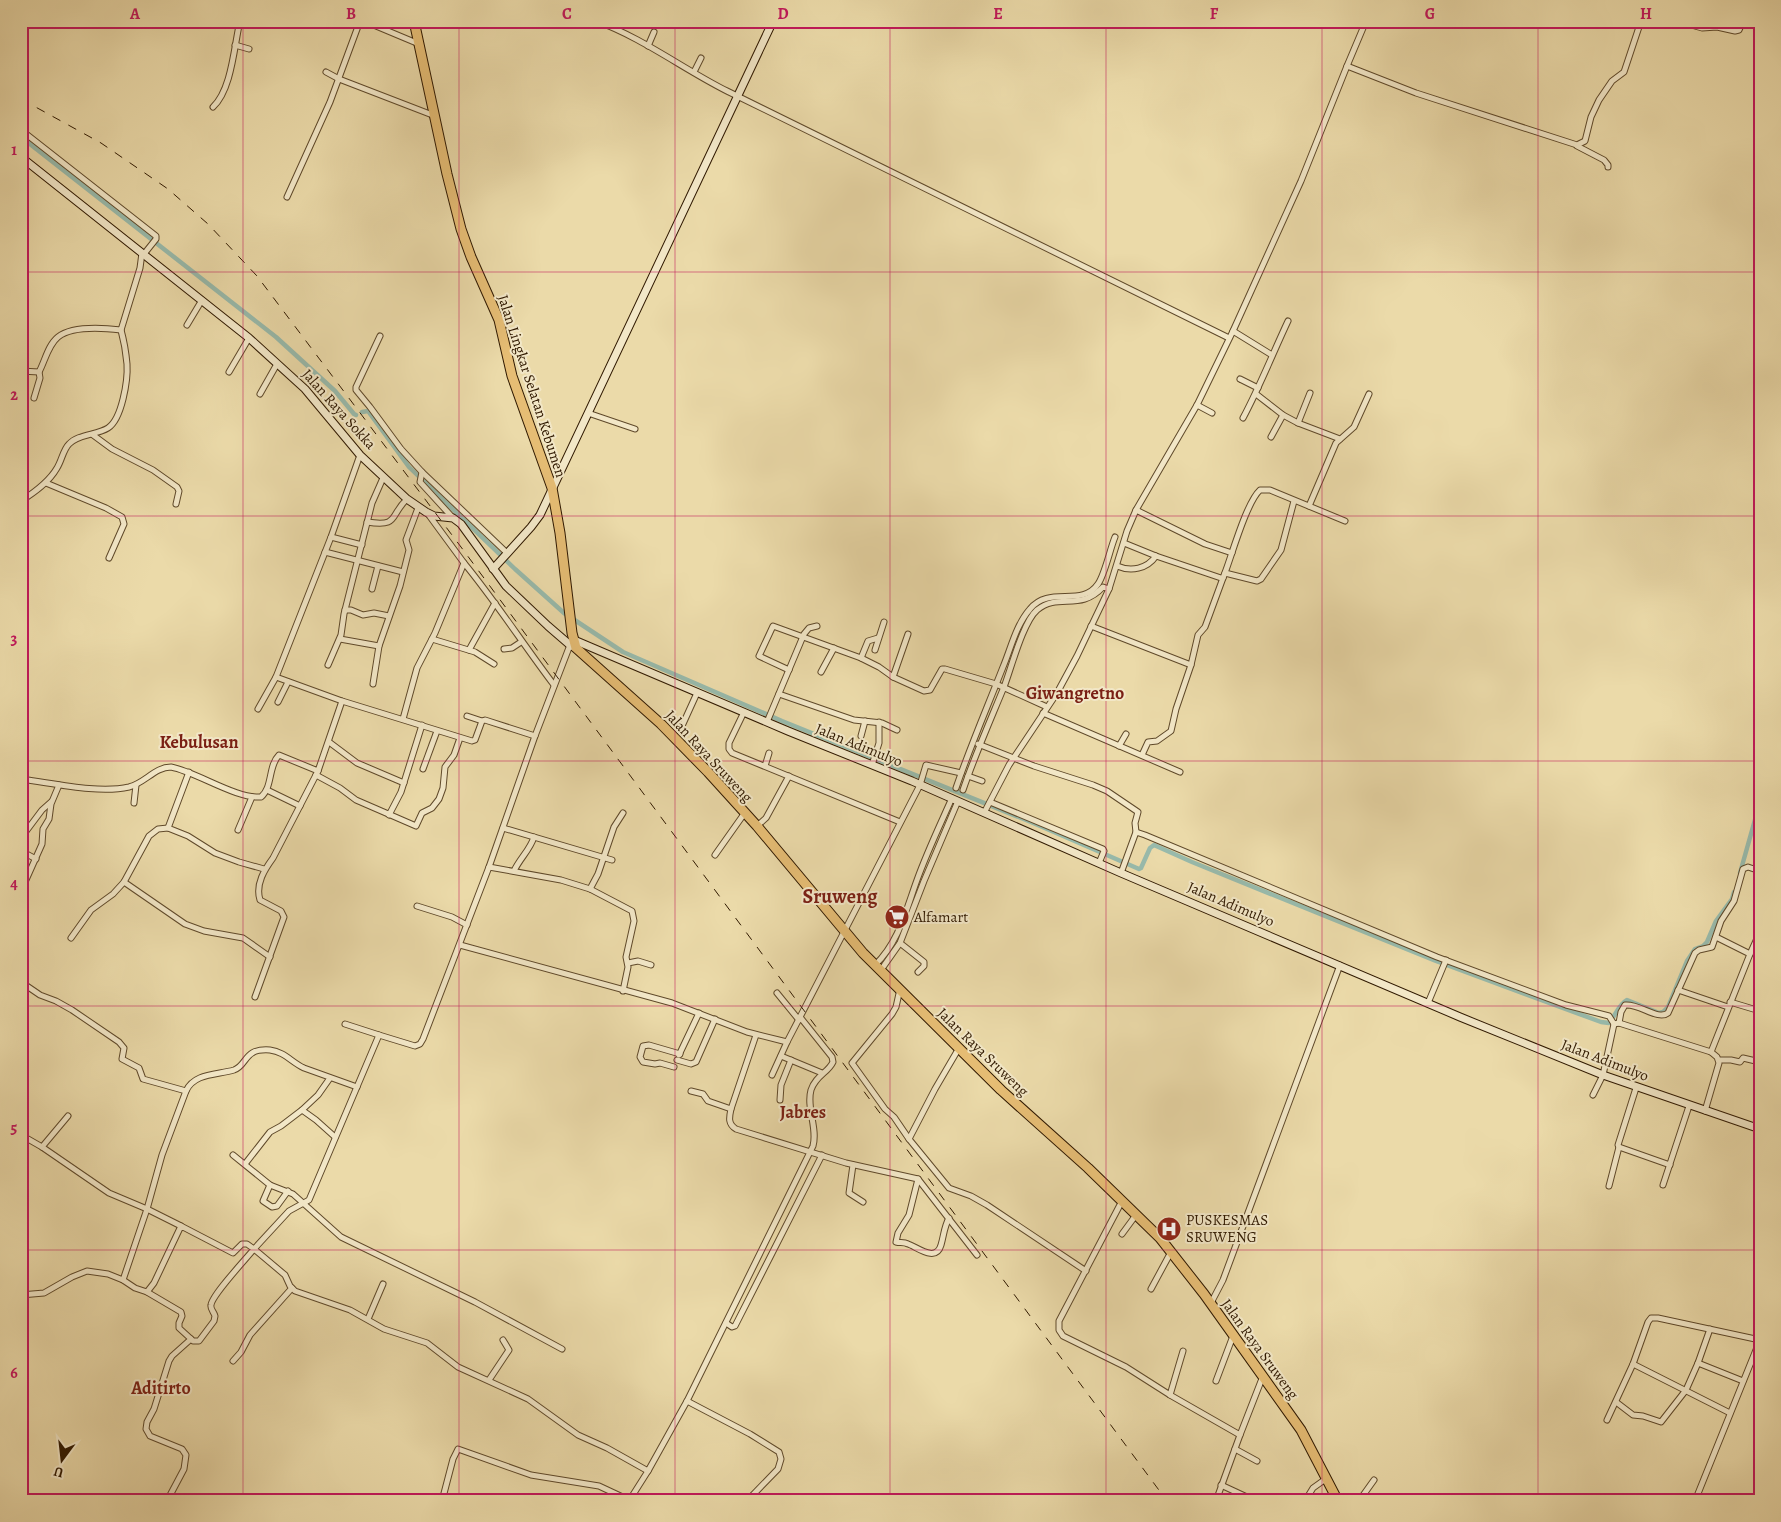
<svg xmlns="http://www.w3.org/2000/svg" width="1781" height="1522" font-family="Alegreya,serif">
<rect width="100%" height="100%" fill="#ebdaa9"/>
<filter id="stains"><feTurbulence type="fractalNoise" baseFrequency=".004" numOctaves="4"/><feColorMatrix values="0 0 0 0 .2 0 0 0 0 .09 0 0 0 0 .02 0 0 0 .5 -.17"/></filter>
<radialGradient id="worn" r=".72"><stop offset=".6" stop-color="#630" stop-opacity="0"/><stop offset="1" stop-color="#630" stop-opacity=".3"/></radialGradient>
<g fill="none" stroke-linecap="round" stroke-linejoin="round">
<g stroke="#98baab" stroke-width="4.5">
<polyline points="21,137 276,337 335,391 354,414 356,415"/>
<path d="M362,412L368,411L409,467L515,569L564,613L623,652L782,721L1031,822L1139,869L1141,868L1150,848L1154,845L1192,862L1436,961L1601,1022L1609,1023C1615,1016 1619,1004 1627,1000L1659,1013L1663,1012L1668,1007L1687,961L1695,949L1703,946L1707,942L1716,921L1732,899L1734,892"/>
<polyline points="1740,873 1760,802"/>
</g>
<defs>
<g id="street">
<polyline points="364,21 419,44"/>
<path d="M596,21C643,38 683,69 727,91L1229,338"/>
<polyline points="1677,21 1702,28 1717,27 1735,31 1739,30 1743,21"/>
<polyline points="235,45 249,49"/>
<polyline points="648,46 654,32"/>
<polyline points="1347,66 1416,93 1577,145 1585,141 1591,117 1599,100 1612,81 1624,72 1641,21"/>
<polyline points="326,72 339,79 435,116"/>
<polyline points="694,72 701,58"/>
<path d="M213,107C232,89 234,46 240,21"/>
<polyline points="21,130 156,236 156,239 144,254"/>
<polyline points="1577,146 1604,160 1608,165 1608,167"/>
<polyline points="287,197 330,102 360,21"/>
<polyline points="187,325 202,300"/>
<polyline points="1233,331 1272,355"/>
<polyline points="380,336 356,387 356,390 370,407 401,449 422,472 420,482 453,518"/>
<path d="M21,371L39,372C45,361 48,345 58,337C72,326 104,328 121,330L140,268L142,253"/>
<polyline points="229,372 249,338"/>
<polyline points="1240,379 1258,388"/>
<polyline points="260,394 277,364"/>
<polyline points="1256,394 1283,415 1298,423 1340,439"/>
<polyline points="34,398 40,378 39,372"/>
<polyline points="1197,405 1212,413"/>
<polyline points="588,413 635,429"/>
<path d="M1243,418C1260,386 1273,353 1288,321"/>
<polyline points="1298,423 1310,393"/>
<polyline points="93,435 112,449 153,470 177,487 179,491 176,504"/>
<polyline points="1271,437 1283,415"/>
<polyline points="360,455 331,537 276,677 342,701 472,741 475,740 482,721 485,720 535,736"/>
<polyline points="422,472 507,553"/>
<polyline points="46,483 106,508 122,517 124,524 109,558"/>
<path d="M21,501C35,492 49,482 57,468C62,460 63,450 69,444C78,434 97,435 108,428C122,419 128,380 127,364C126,353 124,341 121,330"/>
<polyline points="1309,506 1336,443 1354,427 1369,394"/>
<polyline points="1136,510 1205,544 1232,553"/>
<path d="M367,522C400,527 389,516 407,499"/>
<polyline points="331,537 362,545"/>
<path d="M1124,543L1156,556L1221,578H1223L1226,570C1233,551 1247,502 1260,490H1270L1345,521"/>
<polyline points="325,552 403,572"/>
<path d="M464,563C496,602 523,644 554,685"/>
<path d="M1117,566C1131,572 1147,569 1156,556"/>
<polyline points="1225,573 1257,581 1261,579 1281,550 1294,501"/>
<polyline points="372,589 378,566"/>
<polyline points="345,610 351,610 363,615 374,613 389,616"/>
<polyline points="1091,626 1191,665 1198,635 1205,627 1223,578"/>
<polyline points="340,639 379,646"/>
<polyline points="432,639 475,652 494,664"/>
<path d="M570,645L535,736L489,867L423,1039L420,1044L415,1046L379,1035L309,1200L289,1211L254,1249L285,1275L290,1286L295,1291L350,1310L384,1329L427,1343L458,1367L528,1399L578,1435L607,1448L648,1471L687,1401L813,1146C818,1128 806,1108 811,1090C816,1075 828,1073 833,1062L832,1057L800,1017L920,785L926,765L961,773"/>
<polyline points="504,649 512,648 521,642"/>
<polyline points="469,650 495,603"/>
<polyline points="875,650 884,622"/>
<polyline points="861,658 868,641 878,638"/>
<polyline points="328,665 341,635 344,614 372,503 383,478"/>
<polyline points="789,670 759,656 773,626 861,658 879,667 893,677 924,691 930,690 942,669 945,669 996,684 1047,707"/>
<polyline points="821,672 834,648"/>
<polyline points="893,677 908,634"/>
<polyline points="373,684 379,646 400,586 409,550 406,540 418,508"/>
<polyline points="779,694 854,720 882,723 897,730"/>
<polyline points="278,702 288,682"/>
<polyline points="258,709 276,677"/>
<polyline points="744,712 729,743 729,749 732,753 900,822"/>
<polyline points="1043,713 1180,772"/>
<polyline points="467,716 482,721"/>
<polyline points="403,719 417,668 435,633 464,563 428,514"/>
<polyline points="767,722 804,634 809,628 817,626"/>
<polyline points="682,726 697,693"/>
<polyline points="861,736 865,721"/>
<polyline points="329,742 357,763 404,783"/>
<polyline points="978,744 1034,766 1093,785 1107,791 1138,812 1135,823 1136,832"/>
<polyline points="1119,746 1126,734"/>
<polyline points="1142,755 1148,742 1157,741 1171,731 1176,709 1191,665"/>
<polyline points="872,765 879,743 879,722"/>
<polyline points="765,766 769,753"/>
<polyline points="423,769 437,731"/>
<polyline points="189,772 168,828 188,836 215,853 239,862 264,869"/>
<polyline points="316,775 340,788 356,800 416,826 422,813 432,808 439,799 443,788 445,767 454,755 460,738"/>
<polyline points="968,776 982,781"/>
<path d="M21,779C53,783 98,794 129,787C145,783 155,767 171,767C197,772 236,799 261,797C273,787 268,766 279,755L318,771L342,701"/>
<path d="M956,788C970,747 987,708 1003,667C1011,648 1016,625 1030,609C1049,585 1082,608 1098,584C1105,574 1110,549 1115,537"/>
<polyline points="267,790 300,806"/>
<path d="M963,790C975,755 990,721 1004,687C1011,669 1023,622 1037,610C1059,592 1080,612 1103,587L1109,589"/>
<polyline points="990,802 1103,849 1104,851 1099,863"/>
<polyline points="134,803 136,785"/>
<polyline points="984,813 1009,765 1057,693 1077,656 1109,589 1127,531 1136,510 1197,405 1233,331 1301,181 1347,66 1366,21"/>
<polyline points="389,815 401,792 422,725"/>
<polyline points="757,826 766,818 789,776"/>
<polyline points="503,828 612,860"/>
<polyline points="238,830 252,797"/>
<polyline points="21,838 42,810 51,802"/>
<polyline points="21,851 36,859"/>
<polyline points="715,855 744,814"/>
<polyline points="489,867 561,880 590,889 632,911 634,921 626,957 628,967 623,991"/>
<path d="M514,871C520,858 530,850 534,837"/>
<polyline points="1121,873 1136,832 1145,835 1437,957 1566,1005 1609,1016 1614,1024 1619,1023 1711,1052 1717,1057 1719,1063 1705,1111"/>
<polyline points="124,882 185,924 204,931 243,938 270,957"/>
<polyline points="590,889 598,874 614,827 623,813"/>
<polyline points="21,891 42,844 43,829 49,819 51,804 59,785"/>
<polyline points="417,906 452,917 467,925"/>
<polyline points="71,938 91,910 113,894 124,882 149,836 158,829 168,828"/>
<polyline points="900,943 924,962 924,966 918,972"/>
<polyline points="460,945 672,1003 747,1032 787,1042 800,1017"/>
<polyline points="1750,954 1760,932"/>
<polyline points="628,963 638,961 651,965"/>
<path d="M875,965C899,942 906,910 917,880C927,852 940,825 952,798"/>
<polyline points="881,970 900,943 924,881 958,801"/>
<polyline points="21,982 40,995 56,1001 72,1010 119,1042 124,1048 122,1059 139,1068 143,1079 186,1091"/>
<polyline points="900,989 896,1007 892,1014 852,1063 885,1109 894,1117 909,1139"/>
<polyline points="1678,990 1728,1007"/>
<polyline points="777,993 799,1020"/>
<path d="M255,997L284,917L281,911L260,900C255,884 265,869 273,858L318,771"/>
<polyline points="1730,1002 1760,1011"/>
<polyline points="1428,1003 1446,960"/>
<path d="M1619,1023L1621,1012L1625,1005C1639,1003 1658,1021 1668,1013L1695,953L1699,950L1712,947L1721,921L1734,901L1743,869L1748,867L1760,871"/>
<polyline points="345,1024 379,1035"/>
<path d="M756,1035L731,1109C729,1118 728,1124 736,1129L846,1163L918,1179L977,1255"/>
<polyline points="959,1048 935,1089 909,1139 949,1188 971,1196 987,1205 1086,1271"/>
<polyline points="1711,1052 1750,954 1716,937"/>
<polyline points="679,1055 699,1013"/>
<polyline points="781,1056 822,1073"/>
<polyline points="677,1060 691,1064 696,1062 715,1019"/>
<polyline points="1719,1060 1731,1060 1740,1062 1743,1058 1760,1062"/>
<polyline points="674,1067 660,1063 655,1064 643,1062 640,1057 643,1046 649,1045 680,1054"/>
<polyline points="772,1075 787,1042"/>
<polyline points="691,1091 703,1094 708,1101 731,1109"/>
<polyline points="1593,1095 1603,1075 1614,1024"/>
<polyline points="780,1100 781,1085 791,1060"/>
<polyline points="302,1110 318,1095 330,1078"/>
<polyline points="21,1135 42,1147 109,1193 147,1209 123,1280"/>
<polyline points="42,1147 68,1116"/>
<polyline points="1619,1147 1670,1165"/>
<polyline points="233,1155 270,1185 293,1194 341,1237 475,1302 562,1349"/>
<polyline points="245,1164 270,1132 281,1126 302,1110 316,1120 335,1137"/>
<polyline points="853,1165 849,1193 863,1202"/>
<path d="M918,1179L909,1215L898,1233L896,1242C900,1243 904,1242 908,1244C917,1247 936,1263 941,1245C944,1235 944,1227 949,1218"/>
<polyline points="270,1185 263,1201 272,1207 277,1206 288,1191"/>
<polyline points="1663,1185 1689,1106"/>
<polyline points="1609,1186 1619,1147 1618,1145 1636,1088"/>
<polyline points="1122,1201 1059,1321 1059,1330 1063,1336 1126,1367 1170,1395 1240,1435 1263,1376"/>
<path d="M181,1226L147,1209L162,1155L186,1091C194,1073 217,1075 234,1070C248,1065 243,1048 270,1050C285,1052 291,1062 304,1068L357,1087"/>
<polyline points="1122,1234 1136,1215"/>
<polyline points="1151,1289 1171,1252"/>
<polyline points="147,1292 181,1312 182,1316 179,1323 179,1328 191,1339 172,1356 169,1361 154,1409 147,1422 146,1429 150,1436 182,1449 186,1455 184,1469 167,1501"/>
<path d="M21,1295L44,1293L72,1277L87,1271L108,1274L123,1280L135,1288L147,1292L154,1283L181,1226L233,1253L242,1244H247L254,1249C246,1259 212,1295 211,1305C210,1309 214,1312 215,1316L214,1321L199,1341H193L191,1339"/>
<polyline points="1211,1303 1223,1280 1340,965"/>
<polyline points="368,1319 383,1284"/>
<polyline points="726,1323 732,1327 735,1326 822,1155"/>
<polyline points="233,1361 241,1352 250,1335 292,1288"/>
<polyline points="1698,1363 1710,1329"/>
<polyline points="1633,1364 1730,1413"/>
<polyline points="489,1380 509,1350 503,1340"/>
<polyline points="1216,1381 1233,1336"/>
<polyline points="1170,1395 1183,1351"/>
<polyline points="687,1401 750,1434 779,1452 781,1459 778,1469 747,1501"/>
<polyline points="1616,1402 1633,1415 1643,1416 1661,1422 1686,1390 1698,1363 1743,1381"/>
<polyline points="1607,1420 1633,1364 1648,1322 1651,1318 1658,1318 1760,1340"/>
<polyline points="1235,1449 1257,1461"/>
<polyline points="1221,1485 1249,1498 1252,1501"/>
<polyline points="442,1501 453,1459 458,1449 531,1475 599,1486 629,1500"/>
<polyline points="629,1501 648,1471"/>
<polyline points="1216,1501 1240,1435"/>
<polyline points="1305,1501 1313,1488 1327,1478"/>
<polyline points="1359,1501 1374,1480"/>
<polyline points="1695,1501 1760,1340"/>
</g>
<g id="secondary">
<polyline points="21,157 249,338 305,389 360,455 407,499 426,512 434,516 453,518 461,524 506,586 548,626 570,645 576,648"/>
<polyline points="493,569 531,527 540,515 773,21"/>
<polyline points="574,640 788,731 912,781 1121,873 1460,1017 1603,1075 1760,1129"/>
</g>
<polyline id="highway" points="414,21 447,174 461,229 471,257 499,320 512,376 552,488 560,533 572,633 576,648 661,724 708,772 757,826 863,953 1001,1090 1088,1168 1160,1238 1204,1294 1301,1430 1338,1501"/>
</defs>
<use href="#street" stroke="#5f492a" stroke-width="7"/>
<use href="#secondary" stroke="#301900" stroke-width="9"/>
<use href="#highway" stroke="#301900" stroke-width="11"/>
<use href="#street" stroke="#f2e7c7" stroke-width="5"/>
<use href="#secondary" stroke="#f2e7c7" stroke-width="7"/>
<use href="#highway" stroke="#e6bd74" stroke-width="9"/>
<polyline stroke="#301900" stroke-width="1" stroke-dasharray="9 9" stroke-linecap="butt" points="21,99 101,143 168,189 208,224 257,276 461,547 1167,1501"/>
</g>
<path fill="none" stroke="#c2185b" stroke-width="1" stroke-opacity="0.55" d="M243,21V1501M459,21V1501M675,21V1501M890,21V1501M1106,21V1501M1322,21V1501M1538,21V1501M21,272H1760M21,516H1760M21,761H1760M21,1006H1760M21,1250H1760"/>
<defs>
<symbol id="supermarket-disc" viewBox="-11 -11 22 22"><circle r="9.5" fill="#8f2418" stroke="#f2e7c7"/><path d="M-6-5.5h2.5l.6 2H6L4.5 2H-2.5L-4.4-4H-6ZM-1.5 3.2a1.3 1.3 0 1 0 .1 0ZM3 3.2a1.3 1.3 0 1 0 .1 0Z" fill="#fff"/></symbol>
<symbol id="hospital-disc" viewBox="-11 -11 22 22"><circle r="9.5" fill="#8f2418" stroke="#f2e7c7"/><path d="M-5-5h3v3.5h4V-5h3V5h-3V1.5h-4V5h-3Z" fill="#fff"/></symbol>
</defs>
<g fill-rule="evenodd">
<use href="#supermarket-disc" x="883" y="903" width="28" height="28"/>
<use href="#hospital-disc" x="1155" y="1215" width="28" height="28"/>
</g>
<g text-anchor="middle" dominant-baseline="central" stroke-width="4" stroke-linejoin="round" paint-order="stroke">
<g font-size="15" fill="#301900" stroke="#f2e7c7">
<text transform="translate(532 386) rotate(72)">Jalan Lingkar Selatan Kebumen</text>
<text transform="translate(339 409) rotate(48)">Jalan Raya Sokka</text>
<text transform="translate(859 745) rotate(22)">Jalan Adimulyo</text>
<text transform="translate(709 756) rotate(47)">Jalan Raya Sruweng</text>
<text transform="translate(1231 904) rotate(23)">Jalan Adimulyo</text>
<text transform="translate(983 1052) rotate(44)">Jalan Raya Sruweng</text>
<text transform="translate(1605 1060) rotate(21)">Jalan Adimulyo</text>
<text transform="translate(1260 1349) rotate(54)">Jalan Raya Sruweng</text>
</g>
<g font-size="15" fill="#301900" stroke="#f2e7c7" text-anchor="start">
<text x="914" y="917">Alfamart</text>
<text x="1186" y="1220">PUSKESMAS<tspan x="1186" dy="17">SRUWENG</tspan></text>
</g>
<g font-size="18" font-weight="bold" fill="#7a1f14" stroke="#f2e7c7">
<text x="1075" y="693">Giwangretno</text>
<text x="199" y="742">Kebulusan</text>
<text x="803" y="1112">Jabres</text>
<text x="161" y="1388">Aditirto</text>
</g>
<g font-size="20" font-weight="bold" fill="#7a1f14" stroke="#f2e7c7">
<text x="840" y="896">Sruweng</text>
</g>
</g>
<rect width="1781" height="1522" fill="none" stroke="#ebdaa9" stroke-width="55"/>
<g transform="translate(62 1460) rotate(195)" stroke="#f2e7c7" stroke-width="4" paint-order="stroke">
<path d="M0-4L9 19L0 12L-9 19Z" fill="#301900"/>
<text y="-8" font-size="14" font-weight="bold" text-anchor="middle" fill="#301900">U</text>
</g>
<rect x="28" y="28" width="1726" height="1466" fill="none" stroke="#c2185b" stroke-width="2"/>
<g font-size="16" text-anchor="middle" font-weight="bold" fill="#c2185b">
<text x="135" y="19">A</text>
<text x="351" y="19">B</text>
<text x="567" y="19">C</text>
<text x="783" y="19">D</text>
<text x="998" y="19">E</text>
<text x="1214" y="19">F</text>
<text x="1430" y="19">G</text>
<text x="1646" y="19">H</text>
<text x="14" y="155">1</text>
<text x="14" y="400">2</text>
<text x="14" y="644">3</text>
<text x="14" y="889">4</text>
<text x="14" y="1133">5</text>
<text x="14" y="1378">6</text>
</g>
<rect width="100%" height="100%" filter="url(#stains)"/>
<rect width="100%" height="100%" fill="url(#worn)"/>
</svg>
